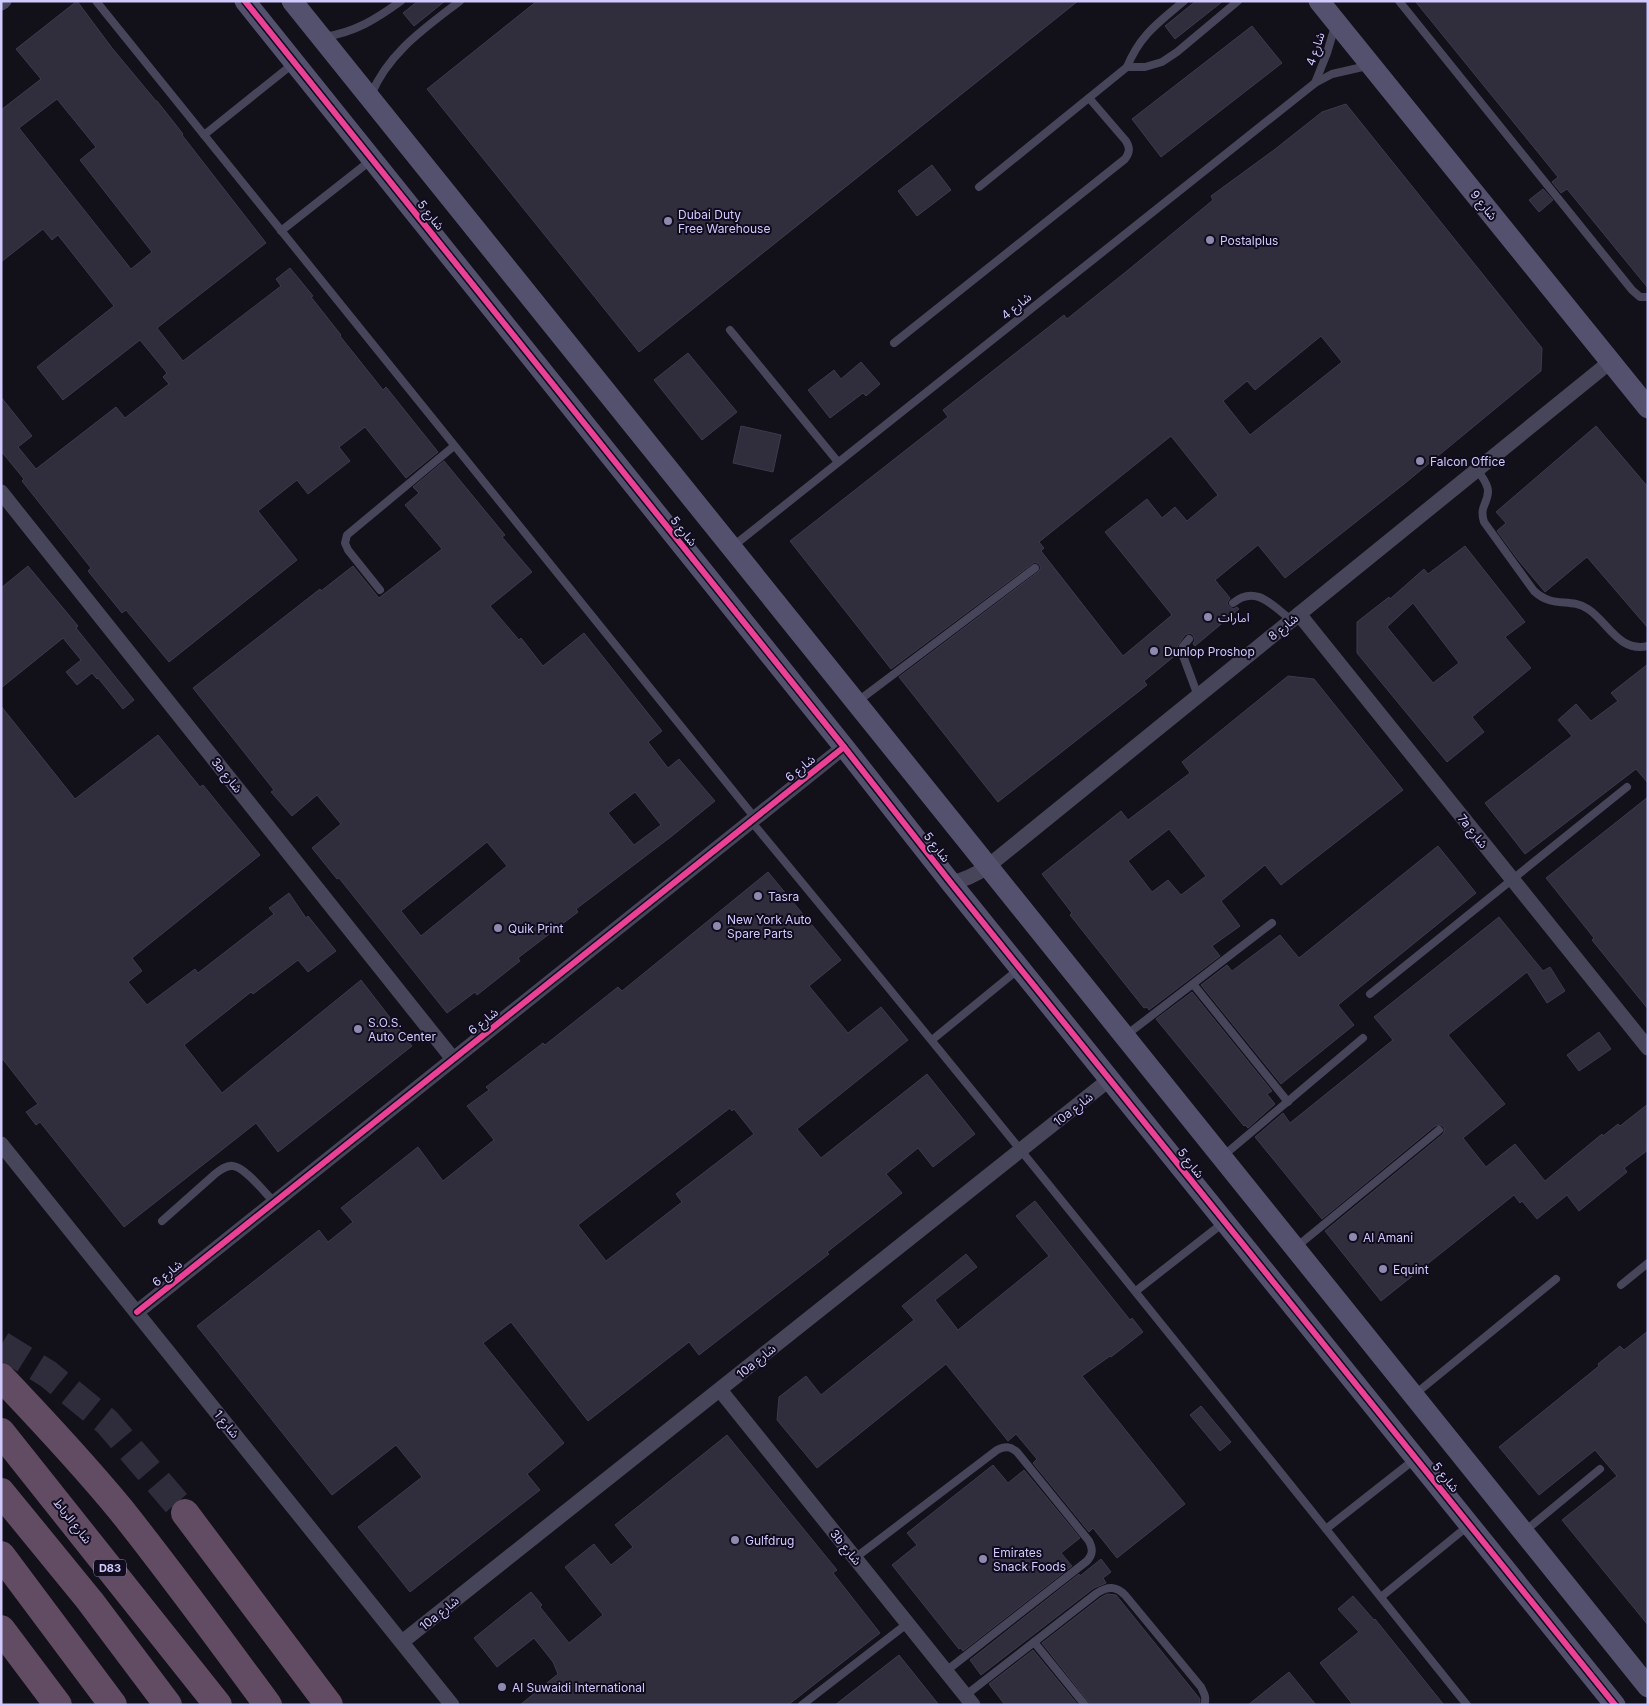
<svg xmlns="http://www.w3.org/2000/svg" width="1649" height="1706" font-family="Inter,'Noto Sans Arabic',sans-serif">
<rect width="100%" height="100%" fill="#121019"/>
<g fill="#302d3c" stroke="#3e3a4e" fill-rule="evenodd">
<path d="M77,1L112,48L156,101H157L183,134L182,135L266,243L157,328L183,361L281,286L276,279L290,268L313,296L311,297L341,335L340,336L383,390L386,387L438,452L406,478L365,427L339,447L350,461L308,494L297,480L258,511L297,560L169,662L126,610L122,613L88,571L91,568L22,481L24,479L1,451V397L32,436L18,447L36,469L116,407L125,418L169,384L163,377L167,373L140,340L63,400L37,367L114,306L58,235L52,240L43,229L1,262V110L41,79L16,49ZM57,99L96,147L80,160L152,252L131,269L19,128Z"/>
<polygon points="418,1 445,1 414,26 403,13"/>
<polygon points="537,1 1078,1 639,352 427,89"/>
<polygon points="1196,1 1223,1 1175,39 1165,26"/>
<polygon points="1415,1 1648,1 1648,288 1567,189 1561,193 1552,182 1558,177"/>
<polygon points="1252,26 1282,63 1161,157 1132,119"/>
<path d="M1346,104L1542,348L1541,371L1404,484L1285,578L1258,545L1215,580L1230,598L1227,603L1229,606L1233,609L1237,607L1239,609L1195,646L1193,644L1195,640L1193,635L1190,633L1185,635L1178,645L1177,654L1144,681L1147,685L998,802L899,677L1038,572L1041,568L1039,564L1035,562L1032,564L891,669L790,541L948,417L943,410L1064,315L1067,319L1127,271L1213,200L1211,196L1274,150L1322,112ZM1321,336L1342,362L1250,435L1223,401L1247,381L1255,390ZM1171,436L1218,495L1187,521L1175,507L1162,518L1147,499L1105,532L1172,615L1123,656L1041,551L1044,548L1039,542Z"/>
<polygon points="932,165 951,190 917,216 898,191"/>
<polygon points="1543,189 1553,200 1539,212 1529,200"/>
<polygon points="688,353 737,412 702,440 654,380"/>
<polygon points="861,362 880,384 866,396 863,393 830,418 808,390 834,370 841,379"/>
<polygon points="741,426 781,435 773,472 733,463"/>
<polygon points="1596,426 1648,487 1648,628 1587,557 1545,592 1519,561 1497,531 1506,523 1496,512"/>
<path d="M444,461L505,535L502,537L532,572L490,606L519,640L521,638L543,666L584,633L662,731L648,742L668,768L679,759L715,801L672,836L576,909L578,912L518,958L520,961L477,995L475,992L447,1013L339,878L337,879L312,848L341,824L317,795L292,816L271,792L274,790L193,688L320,589L321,591L353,566L379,598L442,549L405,505L419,493L413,487ZM635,792L661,825L634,845L608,813ZM487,842L507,866L421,936L401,911Z"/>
<path d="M1465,546L1525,622L1505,637L1531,668L1472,717L1484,732L1447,762L1357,653V622L1389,597L1390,599L1424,569L1428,574ZM1413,603L1459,663L1433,683L1387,627Z"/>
<polygon points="28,566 78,626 76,628 134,700 123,709 98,678 97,679 92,673 77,685 66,672 81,660 63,638 1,688 1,588"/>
<polygon points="1648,664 1648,783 1636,769 1525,854 1485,803 1572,736 1558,720 1576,704 1591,721 1618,701 1611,693"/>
<path d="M1288,676L1314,679L1403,790L1281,885L1265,865L1221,901L1240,926L1212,946L1220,956L1149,1010L1147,1007L1144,1008L1070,915L1072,913L1042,874L1121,811L1128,820L1190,773L1182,762ZM1169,829L1206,876L1181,895L1168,880L1152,892L1128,861Z"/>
<polygon points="1,706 75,799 158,735 200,787 203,785 260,855 132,958 142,971 128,982 147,1005 195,969 198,973 274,914 269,908 289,893 306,918 308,916 336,951 308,972 298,960 253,994 251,992 184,1045 222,1093 361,980 412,1046 278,1152 256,1123 124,1227 40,1122 36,1125 26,1112 38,1104 1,1057"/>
<polygon points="1648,797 1648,1009 1592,940 1594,938 1546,878"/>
<polygon points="1438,846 1476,893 1338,1005 1354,1025 1281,1084 1201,985 1227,965 1232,971 1280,935 1299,958"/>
<path d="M768,872L841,960L809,986L848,1033L881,1007L908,1040L797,1129L821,1158L927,1074L975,1134L933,1167L918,1148L886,1174L902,1193L827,1252L829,1254L699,1355L689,1342L588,1421L511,1322L483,1343L564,1443L527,1474L540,1490L410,1592L358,1527L422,1477L396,1445L332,1495L197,1326L319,1230L328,1242L353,1222L341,1208L418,1147L443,1181L494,1140L467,1106L489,1090L486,1087L543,1043L545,1045L618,987L622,991ZM730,1108L732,1111L734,1109L754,1134L676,1194L682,1202L606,1261L578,1225Z"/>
<polygon points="1499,917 1543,971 1550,967 1565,991 1547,1003 1527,972 1448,1035 1505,1104 1463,1138 1486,1167 1515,1144 1545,1181 1602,1134 1603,1136 1618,1124 1620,1126 1648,1104 1648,1150 1624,1168 1627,1172 1579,1211 1567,1195 1537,1219 1522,1201 1520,1203 1514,1195 1381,1301 1325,1231 1443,1134 1444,1132 1444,1127 1441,1125 1435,1126 1322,1219 1255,1137 1283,1113 1290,1123 1393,1040 1374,1017"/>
<polygon points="1192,992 1272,1091 1267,1094 1275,1104 1248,1128 1245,1125 1244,1126 1156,1019"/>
<polygon points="1599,1032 1611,1049 1579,1071 1567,1055"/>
<polygon points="1035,1201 1130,1320 1132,1318 1143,1332 1111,1357 1110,1356 1082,1376 1185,1504 1117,1558 1093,1528 1089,1532 1033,1463 1037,1459 1016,1434 1008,1441 946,1364 817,1468 777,1420 779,1397 806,1376 821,1395 914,1320 902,1306 966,1254 977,1267 935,1300 958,1330 1049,1256 1016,1216"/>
<polygon points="1648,1331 1648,1625 1562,1520 1617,1476 1595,1450 1539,1495 1499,1447 1599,1366 1598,1364 1620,1346 1624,1350"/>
<polygon points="1201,1406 1231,1442 1220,1451 1190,1415"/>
<polygon points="727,1435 837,1570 833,1573 880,1633 788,1705 520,1705 558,1674 553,1662 534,1638 497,1667 474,1638 531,1592 542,1605 540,1607 569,1643 603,1615 565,1567 594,1544 611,1565 633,1547 615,1525"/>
<polygon points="993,1465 1008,1483 1024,1470 1080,1538 1061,1553 1072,1566 963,1651 961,1648 959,1649 892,1565 917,1545 907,1533"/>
<polygon points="1101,1559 1111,1572 1103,1578 1106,1583 1094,1588 981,1675 970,1660 1079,1574 1080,1576"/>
<polygon points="1107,1594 1116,1595 1200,1699 1199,1705 1091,1705 1042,1643 1100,1598"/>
<polygon points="1353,1596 1374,1620 1375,1619 1444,1705 1353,1705 1320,1663 1359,1632 1338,1609"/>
<polygon points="1033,1650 1078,1705 1005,1705 989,1684"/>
<polygon points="899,1655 939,1705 835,1705"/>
<polygon points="1289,1672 1316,1705 1248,1705"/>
</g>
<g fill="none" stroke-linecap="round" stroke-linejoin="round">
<polyline stroke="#2f2c3b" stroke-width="28" stroke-dasharray="28 14" stroke-linecap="butt" points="1,1345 48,1374 107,1422 185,1513"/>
<g stroke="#46455a" stroke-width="8">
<polyline points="96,1 755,818"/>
<polyline points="1399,1 1632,290 1640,297 1648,297"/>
<path d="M324,37C356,32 376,19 401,1"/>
<polyline points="1127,67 1145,67 1162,62 1177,52 1238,1"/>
<polyline points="1315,83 1327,53 1335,26"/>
<path d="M371,95C388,53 425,28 460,1"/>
<polyline points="204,135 294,63"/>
<path d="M979,187L1127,67C1140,35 1158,23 1184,1"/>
<polyline points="281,231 370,161"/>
<polyline points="730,330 838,462"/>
<path d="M894,343L1125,159C1130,152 1130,148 1126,141L1089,98"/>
<path d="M1477,469C1481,476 1488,483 1488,491C1488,504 1479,506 1484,522L1534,591C1553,609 1570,597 1588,609C1608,622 1619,653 1648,646"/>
<polyline points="732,547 1315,83 1332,74 1367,66"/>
<polyline points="380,590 348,550 345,543 347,535 454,446"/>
<path d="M1233,603C1256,584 1273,606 1291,620"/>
<polyline points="1189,639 1183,646 1182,653 1198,696"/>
<polyline points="858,701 1035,568"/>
<path d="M751,821C993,1113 1230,1409 1467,1705"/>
<polyline points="1193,984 1288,1102"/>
<polyline points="1370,994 1627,787"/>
<polyline points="1125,1036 1272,923"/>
<polyline points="932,1040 1020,968"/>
<polyline points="1223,1156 1363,1038"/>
<path d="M162,1221L215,1174C220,1170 226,1165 233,1166C245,1167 265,1193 274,1202"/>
<polyline points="1295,1248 1439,1130"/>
<polyline points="1621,1285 1648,1263"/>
<polyline points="1136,1291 1223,1223"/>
<polyline points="1414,1395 1556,1279"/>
<polyline points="1326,1529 1415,1459"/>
<polyline points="1525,1531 1600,1469"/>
<path d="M855,1558L997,1450C1005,1446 1010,1446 1017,1452L1089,1541C1093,1549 1093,1554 1087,1561L946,1671"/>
<polyline points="1381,1597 1468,1526"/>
<polyline points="1034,1642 1085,1705"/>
<path d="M966,1695L1097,1593C1108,1586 1116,1586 1125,1595L1201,1687C1204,1693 1207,1698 1204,1705"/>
<polyline points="802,1705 908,1623"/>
</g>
<g stroke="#46455a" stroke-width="15">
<polyline points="1,3 4,1"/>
<polyline points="1,492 453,1059"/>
<polyline points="1299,614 1648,1048"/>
<path d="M951,883C965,880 975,875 987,867L1610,362"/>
<polyline points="1,1144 452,1705"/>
<polyline points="137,1312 844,747"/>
<polyline points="720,1390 973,1705"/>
<polyline points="402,1642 1110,1079"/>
</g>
<g stroke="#53516d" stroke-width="21">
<polyline points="245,1 844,747 951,883 1615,1705"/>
<polyline points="292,1 1648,1687"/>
<polyline points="1319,1 1648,408"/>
</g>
<g stroke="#624c63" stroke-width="28">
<path d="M1,1377C42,1420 83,1464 121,1510C172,1574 220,1640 268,1705"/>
<polyline points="1,1432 218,1705"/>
<polyline points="1,1492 90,1601 168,1705"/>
<polyline points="185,1513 329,1705"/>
<polyline points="1,1555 113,1705"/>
<polyline points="1,1629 58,1705"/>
</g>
<defs>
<g id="cycleway">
<polyline points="245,1 844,747 951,883 1615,1705"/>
<polyline points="137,1312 844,747"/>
</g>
</defs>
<use href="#cycleway" stroke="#100c1d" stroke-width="9"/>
<use href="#cycleway" stroke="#ea4096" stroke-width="6"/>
</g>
<g fill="#8e89ae" stroke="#100c1d" stroke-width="2">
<circle cx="668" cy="221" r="5"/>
<circle cx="1210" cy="240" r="5"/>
<circle cx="1420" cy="461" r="5"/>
<circle cx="1208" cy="617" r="5"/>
<circle cx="1154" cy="651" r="5"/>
<circle cx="758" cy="896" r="5"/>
<circle cx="717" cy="926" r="5"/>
<circle cx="498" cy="928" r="5"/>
<circle cx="358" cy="1029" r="5"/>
<circle cx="1353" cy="1237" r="5"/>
<circle cx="1383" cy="1269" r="5"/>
<circle cx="735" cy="1540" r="5"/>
<circle cx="983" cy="1559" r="5"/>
<circle cx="502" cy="1687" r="5"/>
</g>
<g text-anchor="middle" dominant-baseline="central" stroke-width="4" stroke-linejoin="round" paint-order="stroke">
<rect fill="#100c1d" stroke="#9791ba" stroke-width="1" x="94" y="1559.5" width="32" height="17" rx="4"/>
<g font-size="11" font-weight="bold" fill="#d1cafe">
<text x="110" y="1568">D83</text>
</g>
<g font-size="12" fill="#d1cafe" stroke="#100c1d">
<text transform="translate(1315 49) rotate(-71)">شارع 4</text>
<text transform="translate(1484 205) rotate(51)">شارع 9</text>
<text transform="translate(431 215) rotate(51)">شارع 5</text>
<text transform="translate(1016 306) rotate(-39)">شارع 4</text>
<text transform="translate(684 531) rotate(51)">شارع 5</text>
<text transform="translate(1283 627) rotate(-39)">شارع 8</text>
<text transform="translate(800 768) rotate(-39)">شارع 6</text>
<text transform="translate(227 775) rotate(51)">3a شارع</text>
<text transform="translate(1473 831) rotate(51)">7a شارع</text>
<text transform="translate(937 847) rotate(52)">شارع 5</text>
<text transform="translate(483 1021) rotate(-39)">شارع 6</text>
<text transform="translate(1073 1109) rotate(-38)">10a شارع</text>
<text transform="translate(1191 1163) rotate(52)">شارع 5</text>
<text transform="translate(167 1273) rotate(-39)">شارع 6</text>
<text transform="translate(756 1361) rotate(-39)">10a شارع</text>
<text transform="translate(227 1424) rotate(51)">شارع 1</text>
<text transform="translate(1446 1477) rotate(51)">شارع 5</text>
<text transform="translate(73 1521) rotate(52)">شارع الرباط</text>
<text transform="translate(846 1547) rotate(51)">3b شارع</text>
<text transform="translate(439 1613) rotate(-39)">10a شارع</text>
</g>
<g font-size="12" fill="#d1cafe" stroke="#100c1d" text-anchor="start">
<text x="678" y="214">Dubai Duty<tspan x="678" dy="14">Free Warehouse</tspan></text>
<text x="1220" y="240">Postalplus</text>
<text x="1430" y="461">Falcon Office</text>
<text x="1218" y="617">امارات</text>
<text x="1164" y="651">Dunlop Proshop</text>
<text x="768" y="896">Tasra</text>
<text x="727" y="919">New York Auto<tspan x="727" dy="14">Spare Parts</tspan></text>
<text x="508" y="928">Quik Print</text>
<text x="368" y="1022">S.O.S.<tspan x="368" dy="14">Auto Center</tspan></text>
<text x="1363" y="1237">Al Amani</text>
<text x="1393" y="1269">Equint</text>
<text x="745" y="1540">Gulfdrug</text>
<text x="993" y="1552">Emirates<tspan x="993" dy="14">Snack Foods</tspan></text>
<text x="512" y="1687">Al Suwaidi International</text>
</g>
</g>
<rect width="1649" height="1706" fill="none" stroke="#d1cafe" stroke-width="5"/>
</svg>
